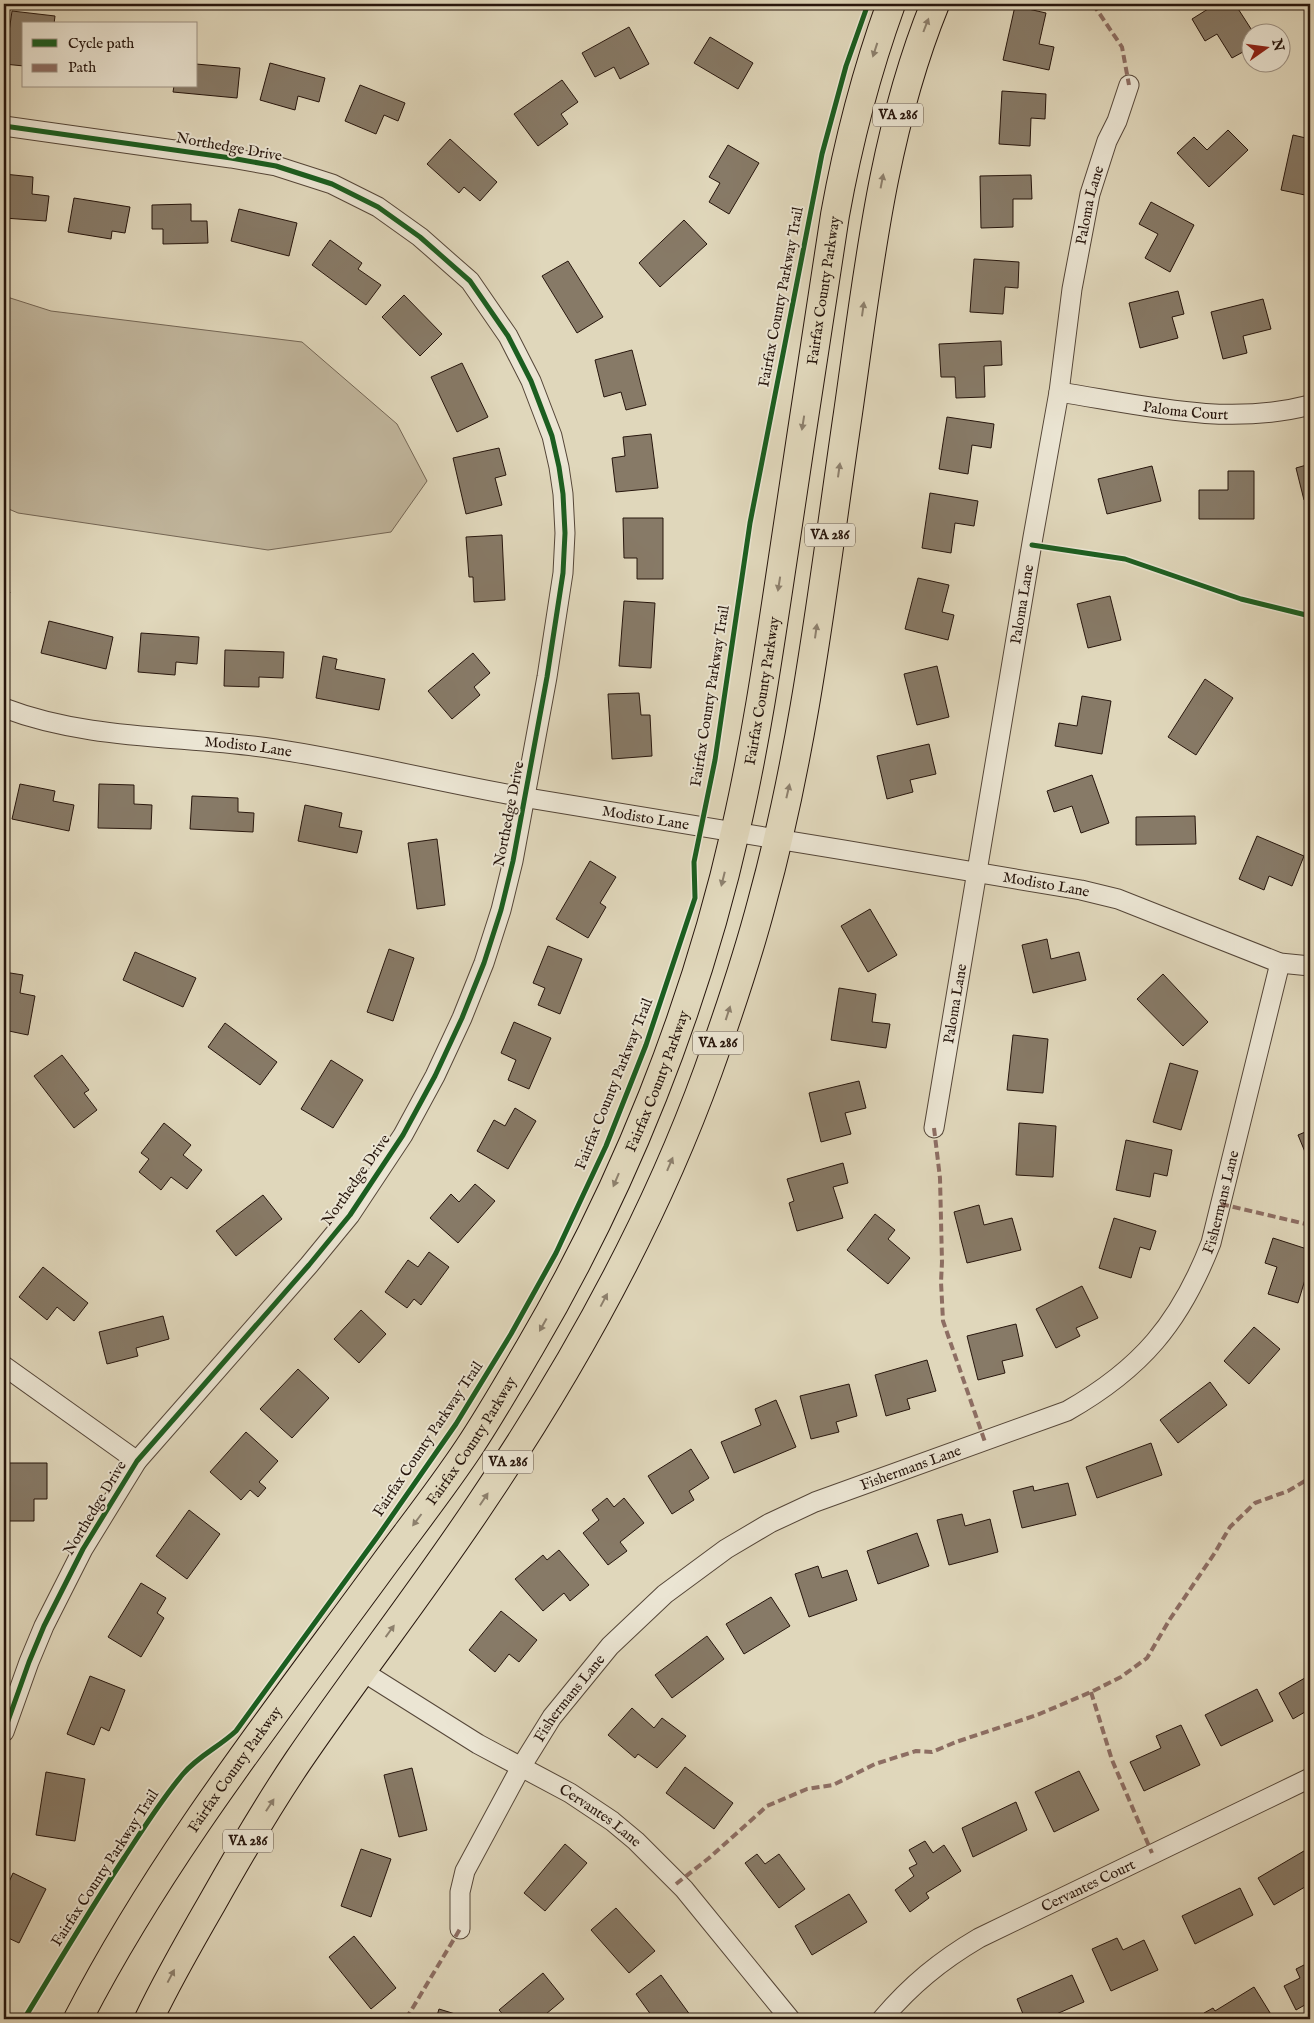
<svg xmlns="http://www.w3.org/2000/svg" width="1314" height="2023" font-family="'IM FELL English',serif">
<rect width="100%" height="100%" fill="#e0d7bb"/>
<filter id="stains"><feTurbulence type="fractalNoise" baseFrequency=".004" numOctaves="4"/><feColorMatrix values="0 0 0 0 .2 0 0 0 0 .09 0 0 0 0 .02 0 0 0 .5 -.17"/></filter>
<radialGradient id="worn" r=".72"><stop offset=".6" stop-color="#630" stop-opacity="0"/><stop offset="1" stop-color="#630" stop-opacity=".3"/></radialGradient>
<polygon fill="#c1b69d" stroke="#746655" points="4,296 51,311 302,342 397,424 427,481 391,532 268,550 18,513 4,507"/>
<g fill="#877a67" stroke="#27160d">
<polygon points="1216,4 1235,4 1253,32 1252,47 1232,58 1217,34 1205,41 1192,19"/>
<polygon points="1015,6 1046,13 1039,44 1054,47 1049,70 1003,60"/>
<polygon points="12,11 55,16 54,24 24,24 24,66 4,64 4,31 9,32"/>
<polygon points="629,27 649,64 620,79 614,67 595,77 582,53"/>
<polygon points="710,37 753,63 738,89 694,63"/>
<polygon points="270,63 325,78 319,102 298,96 295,110 260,100"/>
<polygon points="196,64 240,68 237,98 173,92 174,86 196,86"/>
<polygon points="562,80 578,102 561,114 568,124 538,146 514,114"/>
<polygon points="360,85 405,103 398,121 384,115 376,134 345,121"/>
<polygon points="1002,91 1046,94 1045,119 1031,118 1030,146 999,144"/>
<polygon points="1228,130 1248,150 1209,187 1177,153 1194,137 1207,150"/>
<polygon points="1293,135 1310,139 1310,187 1307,186 1305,195 1281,190"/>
<polygon points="450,139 497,182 480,201 464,187 459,193 427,164"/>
<polygon points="728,145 759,163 729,214 709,202 720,183 709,177"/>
<polygon points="4,174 33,177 32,194 49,196 46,221 4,218"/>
<polygon points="1031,175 1032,199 1013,199 1013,227 981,228 980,176"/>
<polygon points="74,198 130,207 125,233 112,231 111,239 68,232"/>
<polygon points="1151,202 1194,225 1170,272 1145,258 1158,234 1139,224"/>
<polygon points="191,204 191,221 207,221 208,243 163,244 163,229 152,229 152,205"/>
<polygon points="239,209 297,223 289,256 231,241"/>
<polygon points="684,220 707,244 660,287 639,263"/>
<polygon points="330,240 362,263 358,269 381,285 366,305 312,265"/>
<polygon points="974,259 1019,262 1018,288 1005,287 1003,314 970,312"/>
<polygon points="568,261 603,317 577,333 542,276"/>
<polygon points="1178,291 1184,314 1172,317 1178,338 1140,348 1129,303"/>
<polygon points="404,295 442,334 420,356 382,317"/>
<polygon points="1263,299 1271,329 1243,336 1247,353 1223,359 1211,312"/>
<polygon points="1001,341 1002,365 984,366 985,397 956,398 955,377 941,377 939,344"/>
<polygon points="632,350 646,405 626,410 621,392 604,397 595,360"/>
<polygon points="462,363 488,417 457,432 431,377"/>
<polygon points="947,417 994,424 991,448 972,445 968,474 939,469"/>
<polygon points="651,434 658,488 616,492 612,458 625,456 623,437"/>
<polygon points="499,448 506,475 495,478 502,505 466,514 453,458"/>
<polygon points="1310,464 1310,498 1304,500 1296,468"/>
<polygon points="1152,466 1161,501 1107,514 1098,479"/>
<polygon points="1228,471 1254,471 1254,519 1199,519 1199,490 1228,490"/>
<polygon points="930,493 978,501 974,526 955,523 951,553 922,548"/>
<polygon points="623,518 663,518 663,579 637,579 637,558 624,558"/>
<polygon points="502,535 505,600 474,602 473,577 469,577 466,537"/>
<polygon points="918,578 949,585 942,612 954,615 948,640 905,629"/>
<polygon points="4,588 10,592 4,604"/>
<polygon points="1110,596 1121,640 1088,648 1077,604"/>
<polygon points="624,601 655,603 651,668 619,666"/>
<polygon points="49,621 113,637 106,669 41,653"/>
<polygon points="141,633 199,637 197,664 176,662 175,675 138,672"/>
<polygon points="225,650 284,652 283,678 259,677 259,687 224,686"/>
<polygon points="473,653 490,673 474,687 480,695 452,719 428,691"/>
<polygon points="323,656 337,659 335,669 385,679 379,710 316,698"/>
<polygon points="937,666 949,717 917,725 904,674"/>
<polygon points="1205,679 1233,698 1196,755 1168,737"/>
<polygon points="639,693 641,715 650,715 652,756 612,759 608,694"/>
<polygon points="1082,696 1111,701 1102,754 1055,746 1059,723 1077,726"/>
<polygon points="929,744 936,774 910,780 913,792 887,799 877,756"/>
<polygon points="1092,775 1109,823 1081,833 1072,806 1054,812 1047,791"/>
<polygon points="20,784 55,791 53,801 74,805 69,831 12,819"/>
<polygon points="99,784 134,785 134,804 152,805 151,829 98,828"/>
<polygon points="192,796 238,798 238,812 254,813 253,832 190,829"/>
<polygon points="305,805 342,813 339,827 362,831 357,853 298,841"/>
<polygon points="1195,816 1196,844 1136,845 1136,817"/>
<polygon points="1257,836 1304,856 1292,886 1269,876 1264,890 1239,879"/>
<polygon points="437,839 445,905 417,909 408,843"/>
<polygon points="590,861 616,877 600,903 606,907 588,938 556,919"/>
<polygon points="870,909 897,955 868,972 841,926"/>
<polygon points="1047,939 1051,959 1079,952 1086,980 1033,993 1022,945"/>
<polygon points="548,946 582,959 560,1014 538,1005 545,988 533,983"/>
<polygon points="389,949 414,958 393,1021 367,1012"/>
<polygon points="135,952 196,978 183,1007 123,980"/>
<polygon points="4,972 23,975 20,993 35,996 28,1035 4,1030"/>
<polygon points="1163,974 1208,1022 1183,1046 1137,999"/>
<polygon points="839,988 876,994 872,1022 890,1024 886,1048 831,1040"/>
<polygon points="514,1022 551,1038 529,1089 508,1080 516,1060 501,1053"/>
<polygon points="225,1023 277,1062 260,1085 208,1047"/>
<polygon points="1013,1035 1048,1039 1043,1093 1007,1090"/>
<polygon points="62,1055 89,1090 84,1093 97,1110 74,1128 34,1076"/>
<polygon points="331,1060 363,1080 333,1128 301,1109"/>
<polygon points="1170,1063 1198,1071 1181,1130 1153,1122"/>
<polygon points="859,1081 866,1108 845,1113 851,1134 821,1142 809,1093"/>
<polygon points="515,1108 536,1121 508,1169 477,1151 494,1120 505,1126"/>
<polygon points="164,1123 191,1145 183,1155 202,1170 187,1189 171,1177 161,1190 139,1172 149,1159 141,1153"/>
<polygon points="1019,1123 1056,1126 1053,1177 1016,1175"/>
<polygon points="1310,1130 1310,1164 1298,1135"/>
<polygon points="1126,1140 1172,1150 1167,1176 1154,1173 1150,1197 1116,1190"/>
<polygon points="843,1163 848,1183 833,1187 843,1218 797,1231 789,1203 794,1201 787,1179"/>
<polygon points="475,1184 495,1201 458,1243 430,1218 451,1194 459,1202"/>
<polygon points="263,1195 282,1219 236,1256 216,1231"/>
<polygon points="979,1205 984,1225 1012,1218 1021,1250 967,1263 954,1212"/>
<polygon points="875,1214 895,1230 888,1239 910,1258 888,1284 847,1250"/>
<polygon points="1114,1218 1156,1231 1150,1250 1140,1247 1131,1278 1099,1268"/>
<polygon points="1273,1238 1310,1250 1310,1263 1298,1303 1268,1294 1277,1267 1265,1263"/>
<polygon points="429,1252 449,1267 421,1305 414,1299 407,1308 385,1292 408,1260 418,1267"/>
<polygon points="43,1267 88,1303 74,1321 57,1307 47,1320 19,1297"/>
<polygon points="1082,1286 1098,1318 1076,1328 1080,1336 1056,1348 1036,1309"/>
<polygon points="361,1310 386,1334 359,1363 334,1339"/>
<polygon points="163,1316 169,1339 136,1348 138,1356 107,1364 99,1332"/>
<polygon points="1016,1324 1023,1356 1002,1361 1005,1373 978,1380 967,1336"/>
<polygon points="1254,1327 1280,1349 1249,1384 1224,1361"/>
<polygon points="927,1360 936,1391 907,1399 910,1409 886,1416 875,1375"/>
<polygon points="298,1369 329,1398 292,1438 260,1409"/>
<polygon points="1210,1382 1227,1405 1178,1443 1160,1420"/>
<polygon points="849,1384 857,1416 836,1422 839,1432 811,1439 800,1396"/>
<polygon points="776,1400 796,1447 734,1473 721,1442 761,1425 755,1409"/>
<polygon points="246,1432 278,1461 259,1482 266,1488 258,1497 250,1490 241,1500 210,1472"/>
<polygon points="1151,1443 1162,1475 1097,1498 1086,1467"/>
<polygon points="691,1449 709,1478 689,1491 694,1500 672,1514 648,1476"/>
<polygon points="9,1463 47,1463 47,1499 34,1499 34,1521 8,1521"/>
<polygon points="1068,1483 1076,1515 1022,1528 1013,1491 1033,1486 1034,1491"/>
<polygon points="607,1498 614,1507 624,1498 644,1523 620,1542 627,1551 608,1565 583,1533 599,1520 592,1510"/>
<polygon points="189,1510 220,1534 187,1579 156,1556"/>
<polygon points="962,1514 965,1526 990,1519 998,1552 949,1565 937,1520"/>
<polygon points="917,1533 929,1566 878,1584 867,1551"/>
<polygon points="559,1550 589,1585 570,1601 564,1593 543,1611 515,1579 543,1555 547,1560"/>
<polygon points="818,1566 822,1578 847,1570 857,1600 809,1617 795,1574"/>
<polygon points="141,1583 166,1598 157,1613 164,1618 141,1657 108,1637"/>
<polygon points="771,1597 790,1626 744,1654 726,1624"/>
<polygon points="501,1611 537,1640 519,1662 509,1654 495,1672 469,1650"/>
<polygon points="707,1636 724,1659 672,1698 655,1675"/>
<polygon points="1310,1675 1310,1709 1293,1719 1279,1693"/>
<polygon points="90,1676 125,1690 109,1731 101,1727 94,1745 67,1734"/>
<polygon points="1257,1689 1273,1721 1221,1746 1205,1715"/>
<polygon points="632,1708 654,1728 662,1718 686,1736 657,1768 638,1754 635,1758 608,1735"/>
<polygon points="1181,1725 1200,1765 1144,1791 1130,1762 1161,1748 1156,1736"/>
<polygon points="685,1767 733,1803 714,1829 666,1793"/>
<polygon points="412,1768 427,1830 399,1837 384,1775"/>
<polygon points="1079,1771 1099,1810 1054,1832 1035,1792"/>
<polygon points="46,1772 85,1779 75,1841 36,1835"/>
<polygon points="1016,1802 1027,1830 973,1857 962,1828"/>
<polygon points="925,1841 933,1853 944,1845 961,1871 926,1893 929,1898 910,1912 895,1890 914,1876 909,1868 917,1864 909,1850"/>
<polygon points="565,1844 587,1863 545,1911 524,1893"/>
<polygon points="1309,1848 1310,1884 1274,1905 1258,1878"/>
<polygon points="361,1849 391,1859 371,1917 341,1906"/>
<polygon points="757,1854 765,1864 779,1854 805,1889 779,1908 745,1863"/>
<polygon points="13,1873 46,1889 19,1943 4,1936 4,1893"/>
<polygon points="1240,1888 1253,1915 1195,1944 1182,1916"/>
<polygon points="849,1894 867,1922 812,1955 795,1926"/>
<polygon points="616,1908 655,1951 629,1973 591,1930"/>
<polygon points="354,1936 396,1988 371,2009 329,1957"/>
<polygon points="1117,1938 1123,1950 1144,1940 1158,1970 1111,1991 1092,1949"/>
<polygon points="1310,1962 1310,2002 1296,2010 1284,1986 1300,1978 1296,1969"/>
<polygon points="543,1973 564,1999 540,2019 507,2019 499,2010"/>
<polygon points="661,1975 693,2019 654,2019 636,1994"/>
<polygon points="1072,1975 1084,2002 1045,2019 1025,2019 1017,1999"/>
<polygon points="1254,1987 1272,2016 1266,2019 1208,2019 1204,2013 1213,2008 1215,2011"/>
<polygon points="439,2009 465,2017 464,2019 436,2019"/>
</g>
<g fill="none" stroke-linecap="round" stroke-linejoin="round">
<defs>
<g id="street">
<polyline points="4,126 231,158 276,166 332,184 378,207 420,237 470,281 508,336 531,381 552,436 559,467 563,494 565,533 563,573 547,677 513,861 501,910 484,963 462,1018 435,1076 403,1135 350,1215 309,1265 137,1461 83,1549 44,1626 29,1662 4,1732"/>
<path id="s1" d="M1059,392C1142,405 1227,427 1310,405"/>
<path id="s2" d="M4,708C90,741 184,735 275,749C360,762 443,783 528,798C712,829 897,858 1081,890L1118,899L1280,963L1310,966"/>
<path id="s3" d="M934,1128L1033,537L1059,392L1072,289L1090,194L1107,141L1117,121L1129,85"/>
<polyline points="4,1366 137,1461"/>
<path id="s4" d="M362,1671L478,1744L570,1793L612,1821L636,1841L684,1889L790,2019"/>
<path id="s5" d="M460,1929V1892L465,1871L521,1767L552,1717L610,1646L665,1594L726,1549L770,1523L815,1502L1067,1411C1141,1369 1180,1323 1211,1243L1280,963"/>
<path id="s6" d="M882,2019C911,1985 940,1961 979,1938L1310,1778"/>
</g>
<g id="highway">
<path id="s7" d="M78,2019C162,1856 277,1711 385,1563C413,1525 442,1488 468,1449C490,1416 510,1381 530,1347C624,1187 695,1009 736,828C757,736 770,644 784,551C801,439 817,327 835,215C848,143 866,73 891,4"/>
<path d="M149,2019C168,1979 190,1941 212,1903C239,1855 267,1807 298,1761C358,1673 424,1589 483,1500C574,1365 653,1223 708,1071C728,1015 747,959 762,902C806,743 824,576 848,413C868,274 882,134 935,4"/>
</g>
</defs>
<use href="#street" stroke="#554638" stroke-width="21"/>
<use href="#highway" stroke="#27160d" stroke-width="30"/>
<use href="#street" stroke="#ebe5d3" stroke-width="19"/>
<use href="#highway" stroke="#e0d7bb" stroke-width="28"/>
<g stroke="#8d6e63" stroke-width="4" stroke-dasharray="8 4" stroke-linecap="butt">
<polyline points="1093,4 1122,47 1129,85"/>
<polyline points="934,1128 940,1178 942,1262 941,1282 943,1321 985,1442"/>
<polyline points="1221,1204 1310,1225"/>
<polyline points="1091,1692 1112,1760 1152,1853"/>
<polyline points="676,1884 709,1858 767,1806 807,1789 833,1785 875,1764 916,1751 932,1752 956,1742 1037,1715 1091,1692 1121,1677 1147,1658 1170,1619 1214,1554 1230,1527 1255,1503 1288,1491 1310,1478"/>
<polyline points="406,2019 460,1929"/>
</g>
<defs>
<g id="cycleway">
<polyline points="4,126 231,158 276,166 332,184 378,207 420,237 470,281 508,336 531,381 552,436 559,467 563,494 565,533 563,573 547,677 513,861 501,910 484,963 462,1018 435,1076 403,1135 350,1215 309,1265 137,1461 83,1549 44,1626 29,1662 4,1732"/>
<polyline points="1032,545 1125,559 1241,599 1310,616"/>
<path d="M24,2019C57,1965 89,1911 124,1858C143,1829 161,1800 183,1774C198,1756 219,1747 236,1731L378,1536L456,1424L511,1334L556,1253L606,1146L646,1045L695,898L694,862L715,760L750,523L822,154L846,66L868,4"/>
</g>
</defs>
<use href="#cycleway" stroke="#ebe5d3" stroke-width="8"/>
<use href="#cycleway" stroke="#1b5e20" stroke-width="5"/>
</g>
<defs><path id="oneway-solid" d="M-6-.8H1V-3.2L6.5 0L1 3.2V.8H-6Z" transform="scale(1.25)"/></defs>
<g fill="#8d806d">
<use href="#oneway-solid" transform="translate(926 25) rotate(-69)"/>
<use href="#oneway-solid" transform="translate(875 50) rotate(108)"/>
<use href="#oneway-solid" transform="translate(882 181) rotate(-79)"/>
<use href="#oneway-solid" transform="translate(863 309) rotate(-82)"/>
<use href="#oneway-solid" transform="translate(803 423) rotate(99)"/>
<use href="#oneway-solid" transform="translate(839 470) rotate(-82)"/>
<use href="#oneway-solid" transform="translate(779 584) rotate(99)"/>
<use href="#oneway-solid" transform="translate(816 631) rotate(-82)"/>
<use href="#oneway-solid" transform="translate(788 791) rotate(-77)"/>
<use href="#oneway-solid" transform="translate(723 879) rotate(104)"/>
<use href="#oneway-solid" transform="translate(728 1013) rotate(-72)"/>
<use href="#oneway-solid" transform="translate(670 1164) rotate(-67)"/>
<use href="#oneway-solid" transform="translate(616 1180) rotate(113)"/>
<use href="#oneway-solid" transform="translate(604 1300) rotate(-62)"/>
<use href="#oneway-solid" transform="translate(543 1325) rotate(119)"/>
<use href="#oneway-solid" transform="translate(484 1499) rotate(-56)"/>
<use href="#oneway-solid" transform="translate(417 1520) rotate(127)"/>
<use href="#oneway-solid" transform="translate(390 1631) rotate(-54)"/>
<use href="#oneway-solid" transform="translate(270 1805) rotate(-57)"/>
<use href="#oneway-solid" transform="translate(171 1976) rotate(-62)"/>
</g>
<g text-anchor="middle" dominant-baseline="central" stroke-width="4" stroke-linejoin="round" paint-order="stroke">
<g fill="#ebe5d3" stroke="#625448" stroke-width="1">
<rect x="873" y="103.5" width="50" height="23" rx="4"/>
<rect x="805" y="523.5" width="50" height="23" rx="4"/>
<rect x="693" y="1031.5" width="50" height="23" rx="4"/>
<rect x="483" y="1450.5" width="50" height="23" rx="4"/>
<rect x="223" y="1829.5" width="50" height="23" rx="4"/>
</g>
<g font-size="14" font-weight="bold" fill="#27160d">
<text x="898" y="115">VA 286</text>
<text x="830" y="535">VA 286</text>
<text x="718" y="1043">VA 286</text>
<text x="508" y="1462">VA 286</text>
<text x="248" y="1841">VA 286</text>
</g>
<g font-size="15" fill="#27160d" stroke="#ebe5d3">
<text transform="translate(229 147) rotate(10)">Northedge Drive</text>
<text stroke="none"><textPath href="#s3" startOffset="936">Paloma Lane</textPath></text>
<text stroke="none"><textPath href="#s7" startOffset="1916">Fairfax County Parkway</textPath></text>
<text transform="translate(781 297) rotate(-79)">Fairfax County Parkway Trail</text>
<text stroke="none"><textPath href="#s1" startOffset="128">Paloma Court</textPath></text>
<text stroke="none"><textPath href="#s3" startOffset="531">Paloma Lane</textPath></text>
<text stroke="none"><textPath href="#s7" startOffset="1511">Fairfax County Parkway</textPath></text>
<text transform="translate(710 696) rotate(-81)">Fairfax County Parkway Trail</text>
<text stroke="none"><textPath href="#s2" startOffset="248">Modisto Lane</textPath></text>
<text transform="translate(509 814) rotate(-79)">Northedge Drive</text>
<text stroke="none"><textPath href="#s2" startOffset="652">Modisto Lane</textPath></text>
<text stroke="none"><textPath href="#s2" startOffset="1058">Modisto Lane</textPath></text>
<text stroke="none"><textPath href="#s3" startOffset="126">Paloma Lane</textPath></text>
<text stroke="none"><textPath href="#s7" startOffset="1106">Fairfax County Parkway</textPath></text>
<text transform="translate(614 1084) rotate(-68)">Fairfax County Parkway Trail</text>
<text transform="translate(356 1180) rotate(-55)">Northedge Drive</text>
<text stroke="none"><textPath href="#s5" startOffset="1116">Fishermans Lane</textPath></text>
<text transform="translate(428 1439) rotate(-56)">Fairfax County Parkway Trail</text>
<text stroke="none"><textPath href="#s7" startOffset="700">Fairfax County Parkway</textPath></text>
<text stroke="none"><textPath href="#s5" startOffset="681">Fishermans Lane</textPath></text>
<text transform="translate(95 1508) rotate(-59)">Northedge Drive</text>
<text stroke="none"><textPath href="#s5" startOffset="261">Fishermans Lane</textPath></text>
<text stroke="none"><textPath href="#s7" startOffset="295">Fairfax County Parkway</textPath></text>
<text stroke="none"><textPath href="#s4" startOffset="279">Cervantes Lane</textPath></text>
<text transform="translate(105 1868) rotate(-57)">Fairfax County Parkway Trail</text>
<text stroke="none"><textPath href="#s6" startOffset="248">Cervantes Court</textPath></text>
</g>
</g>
<rect width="1314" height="2023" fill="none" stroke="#e0d7bb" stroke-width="20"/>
<rect x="5" y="5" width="1304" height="2013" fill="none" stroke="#27160d" stroke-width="2.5"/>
<rect x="10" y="10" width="1294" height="2003" fill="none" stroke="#27160d"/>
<rect x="22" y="22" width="175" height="65" fill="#ebe5d3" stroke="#9d9284"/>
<rect x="32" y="39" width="25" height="8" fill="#1b5e20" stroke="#9d9284"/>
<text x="68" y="48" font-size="15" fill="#27160d">Cycle path</text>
<rect x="32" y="64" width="25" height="8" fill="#8d6e63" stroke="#9d9284"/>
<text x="68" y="72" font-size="15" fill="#27160d">Path</text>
<g transform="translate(1266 48) rotate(76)"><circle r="24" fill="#ebe5d3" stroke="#9d9284"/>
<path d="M0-4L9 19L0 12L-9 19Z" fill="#8f2418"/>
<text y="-8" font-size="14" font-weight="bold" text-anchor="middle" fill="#27160d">N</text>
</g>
<rect width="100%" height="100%" filter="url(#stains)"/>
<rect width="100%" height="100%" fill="url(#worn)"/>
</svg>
